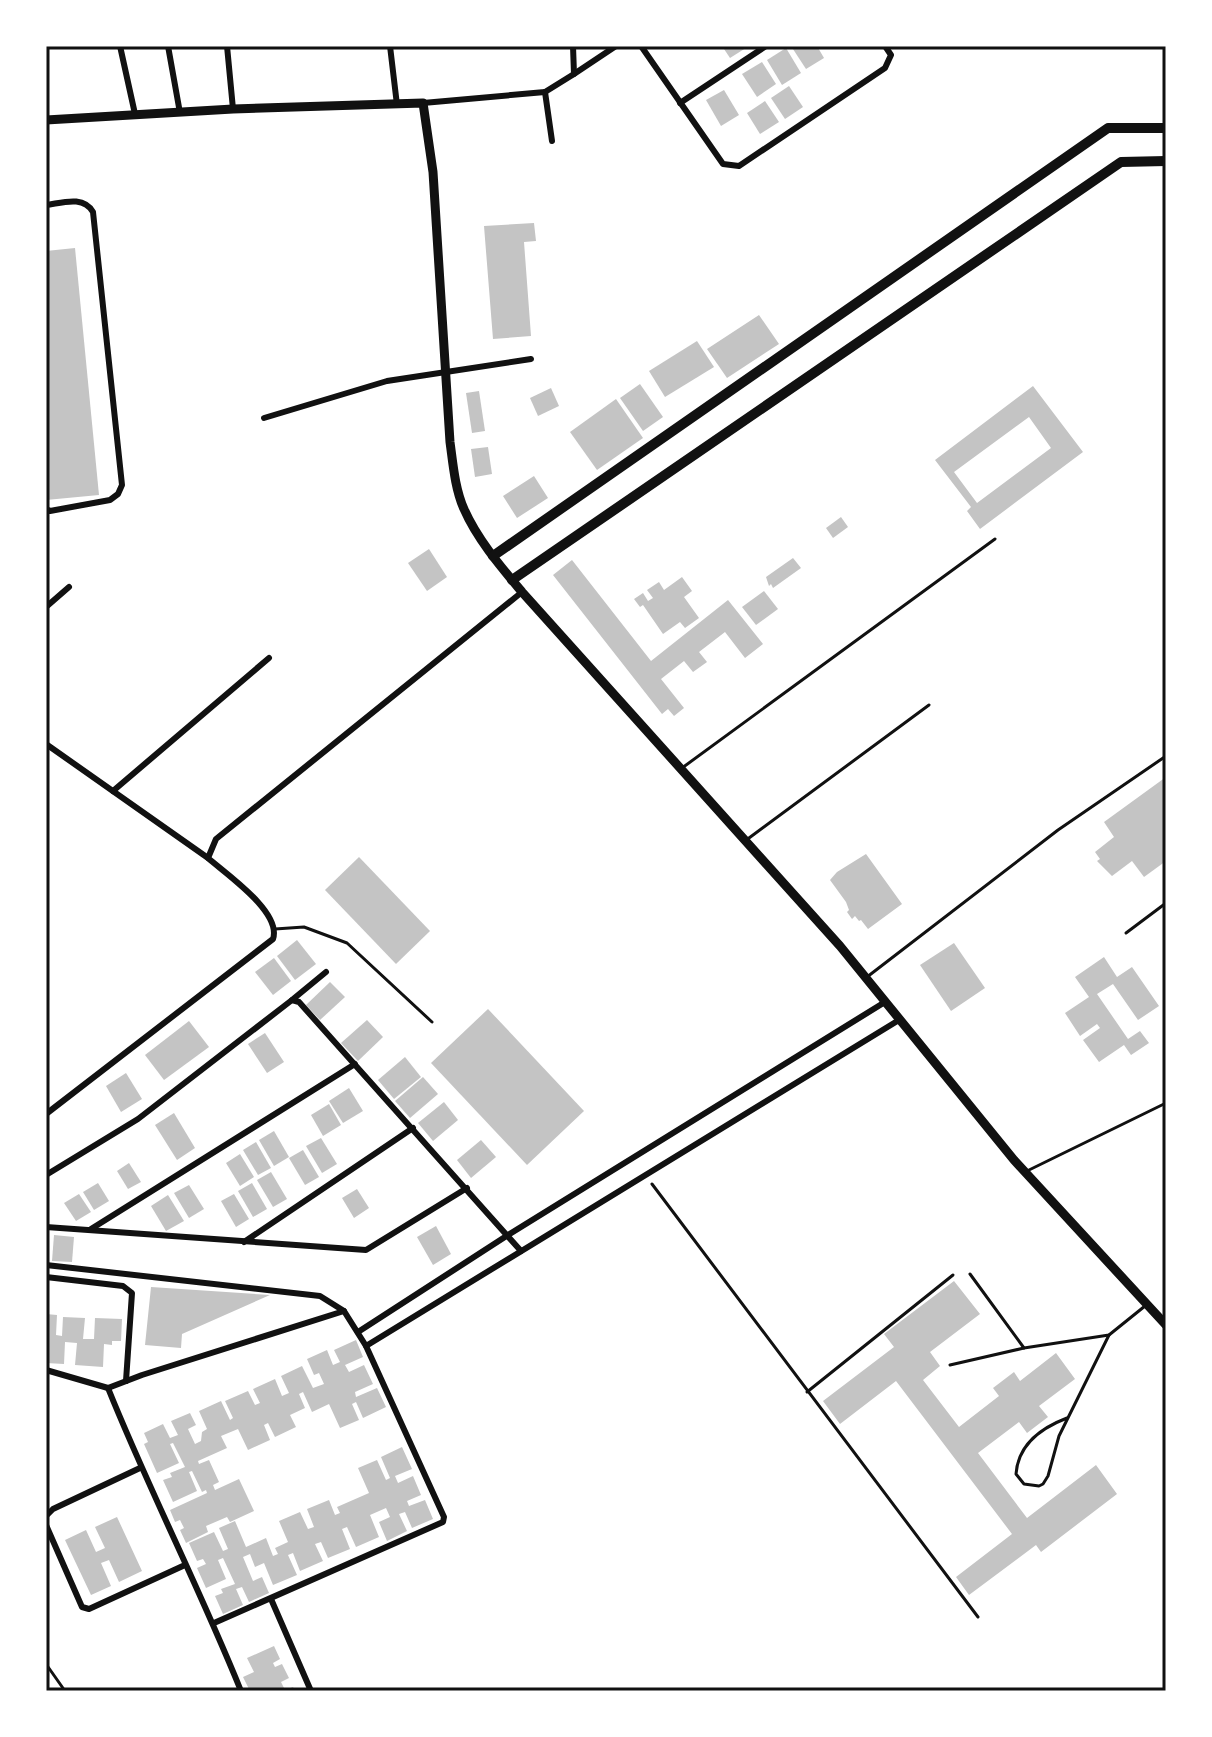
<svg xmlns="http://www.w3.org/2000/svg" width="1212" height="1737" font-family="Helvetica,sans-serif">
<rect width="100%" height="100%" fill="#fff"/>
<g fill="#c4c4c4" fill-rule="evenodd">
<polygon points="722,46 749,46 730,58"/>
<polygon points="791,46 817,46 824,58 806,69"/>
<polygon points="786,48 801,73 782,85 767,60"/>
<polygon points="762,62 776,84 757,97 742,74"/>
<polygon points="789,86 803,107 785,119 771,98"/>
<polygon points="724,90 739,115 721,126 706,100"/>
<polygon points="765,101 779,122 760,134 747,113"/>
<polygon points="534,223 536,241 524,242 531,336 493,339 484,226"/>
<polygon points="75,248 99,495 46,500 46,251"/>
<polygon points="759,315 779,344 727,378 707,349"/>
<polygon points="697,341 714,367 665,397 649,371"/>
<polygon points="640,384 663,417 643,431 620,398"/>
<path d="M1033,386L1083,452L980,529L967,511L971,507L935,460ZM1029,417L1051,448L977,503L954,472Z"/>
<polygon points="551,388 559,406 538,416 530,398"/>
<polygon points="479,391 485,431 472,433 466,393"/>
<polygon points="616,399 643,438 597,470 570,432"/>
<polygon points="488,447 492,474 475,477 471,449"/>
<polygon points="534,476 548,498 517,518 503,496"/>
<polygon points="841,517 848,527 833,538 826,528"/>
<polygon points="429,549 447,577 427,591 408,563"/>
<polygon points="793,558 801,568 773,588 771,584 769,586 766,577"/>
<polygon points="572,560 651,661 728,600 763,644 745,658 725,632 699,652 707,662 693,672 684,661 661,679 684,708 674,716 668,709 662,714 553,575"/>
<polygon points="682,577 692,591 684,597 699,618 685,628 680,622 663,634 643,605 640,607 634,599 643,593 648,601 653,598 647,590 659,582 664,590"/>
<polygon points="764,591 778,609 756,625 742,607"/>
<polygon points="1166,777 1166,861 1144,877 1132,861 1112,876 1097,861 1100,859 1095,852 1114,837 1104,822"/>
<polygon points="866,854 902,904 868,929 861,920 859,921 855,916 852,919 847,912 849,910 846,902 830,880 837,872"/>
<polygon points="359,857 430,931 396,964 325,890"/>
<polygon points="297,940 316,964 295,980 277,956"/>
<polygon points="954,943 985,988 951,1011 920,965"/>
<polygon points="1104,957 1117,977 1132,967 1159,1006 1138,1020 1113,984 1097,994 1128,1039 1140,1031 1149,1043 1131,1055 1124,1045 1099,1062 1083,1040 1100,1028 1097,1024 1080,1036 1065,1013 1089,997 1075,977"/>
<polygon points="274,958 291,981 273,995 255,972"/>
<polygon points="330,982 345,997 320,1020 306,1005"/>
<polygon points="488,1009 584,1111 527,1165 431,1063"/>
<polygon points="367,1020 383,1037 358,1061 341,1043"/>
<polygon points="189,1021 209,1047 164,1080 145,1055"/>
<polygon points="265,1033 284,1062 267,1073 248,1044"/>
<polygon points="405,1057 421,1077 394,1099 378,1080"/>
<polygon points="126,1073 142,1099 121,1112 106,1086"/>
<polygon points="423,1077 438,1094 410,1118 395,1101"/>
<polygon points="349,1088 363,1111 343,1123 329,1101"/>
<polygon points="444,1102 458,1120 433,1141 418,1123"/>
<polygon points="329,1104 341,1125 323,1136 311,1115"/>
<polygon points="174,1113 195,1148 177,1160 155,1125"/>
<polygon points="274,1131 289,1157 274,1166 259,1140"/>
<polygon points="321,1138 337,1164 322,1173 306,1146"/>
<polygon points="481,1140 496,1157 471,1178 457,1160"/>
<polygon points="256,1142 271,1168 258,1175 243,1150"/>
<polygon points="303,1150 319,1177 305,1185 289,1158"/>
<polygon points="240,1154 254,1177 240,1186 226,1163"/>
<polygon points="129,1163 141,1182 128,1189 117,1171"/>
<polygon points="271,1172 287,1199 273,1207 257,1180"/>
<polygon points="98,1183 109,1201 94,1210 83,1192"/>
<polygon points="252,1183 267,1209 253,1217 238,1191"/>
<polygon points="189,1185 204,1209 189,1218 174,1193"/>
<polygon points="357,1189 369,1208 354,1218 342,1198"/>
<polygon points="79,1194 91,1212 76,1221 64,1203"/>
<polygon points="234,1194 249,1219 236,1227 221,1201"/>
<polygon points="168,1195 184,1221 166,1231 151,1206"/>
<polygon points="436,1226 451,1254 433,1265 417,1237"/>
<polygon points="54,1235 74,1237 72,1262 52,1261"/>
<polygon points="954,1281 980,1314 930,1352 940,1366 923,1380 959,1427 999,1396 993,1388 1014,1372 1020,1381 1056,1353 1075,1379 1039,1406 1048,1417 1027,1433 1019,1422 978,1453 1027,1518 1096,1465 1117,1494 1041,1552 1036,1545 969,1595 956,1577 1012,1534 896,1381 840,1424 823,1401 894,1347 884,1334"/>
<polygon points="151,1287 270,1295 182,1334 181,1348 145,1345"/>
<polygon points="46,1314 57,1315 56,1335 62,1336 63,1317 85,1318 83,1339 94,1339 95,1318 122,1319 121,1341 112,1341 112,1345 104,1344 103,1367 75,1365 77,1343 65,1342 64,1364 46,1363"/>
<polygon points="356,1340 363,1357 345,1365 349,1372 364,1365 373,1384 355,1392 356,1397 377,1388 386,1407 363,1418 356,1402 352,1404 359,1420 340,1428 329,1404 312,1412 303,1392 299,1394 305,1408 290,1415 296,1427 275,1437 268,1423 264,1425 270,1440 248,1450 238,1429 221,1436 227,1448 198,1461 199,1464 209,1460 219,1482 213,1485 215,1490 239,1479 254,1511 230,1522 227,1517 206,1526 208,1532 186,1543 180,1530 184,1528 180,1520 175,1522 170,1510 207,1493 206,1490 202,1492 192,1471 189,1472 197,1491 173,1502 163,1480 172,1477 170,1473 185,1467 173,1443 170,1444 179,1463 157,1473 144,1444 148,1442 144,1433 163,1424 170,1438 178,1435 171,1421 190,1413 196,1425 188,1429 195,1444 201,1441 202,1432 207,1429 199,1411 221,1401 230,1420 233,1418 225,1401 248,1391 255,1405 260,1403 253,1389 275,1379 282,1396 289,1393 281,1376 302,1366 313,1388 324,1384 319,1373 314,1375 307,1359 327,1350 333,1365 340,1362 334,1350"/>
<polygon points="402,1447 412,1469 395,1476 398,1483 413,1476 421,1495 407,1501 409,1506 425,1500 433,1519 412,1528 405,1512 399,1514 407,1531 387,1541 379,1522 390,1517 386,1508 370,1515 379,1537 356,1547 347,1527 342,1529 350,1549 328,1558 321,1542 315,1544 323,1561 300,1571 293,1553 288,1555 297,1575 273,1585 264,1563 255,1567 250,1554 243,1557 253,1581 262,1577 269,1593 249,1602 242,1587 236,1589 243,1605 223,1614 215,1596 223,1593 221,1589 235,1584 223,1558 218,1560 226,1579 206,1588 197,1568 206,1564 203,1559 197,1561 189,1543 214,1532 223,1551 228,1549 219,1528 235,1521 246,1547 266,1538 273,1556 278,1554 275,1548 288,1542 279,1521 300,1512 308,1529 314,1527 307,1509 329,1500 335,1515 340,1513 337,1507 369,1493 358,1468 377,1460 386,1480 390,1478 381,1457"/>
<polygon points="117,1517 142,1571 119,1582 109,1560 101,1563 111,1586 91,1595 65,1540 86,1530 96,1552 105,1548 95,1527"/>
<polygon points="274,1646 280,1659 273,1663 275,1667 282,1664 289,1678 281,1682 285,1690 293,1687 295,1691 250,1691 243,1677 254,1672 247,1658"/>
</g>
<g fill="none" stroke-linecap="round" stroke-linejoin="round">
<g stroke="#111" stroke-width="3">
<polyline points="652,1184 978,1617"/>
<polyline points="807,1392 953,1275"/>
<polyline points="46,1664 65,1691"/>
</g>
<g stroke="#111" stroke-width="3">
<polyline points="682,768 995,539"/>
<polyline points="749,838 929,705"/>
<polyline points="275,929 304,927 347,943 432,1022"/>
<polyline points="1126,933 1166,903"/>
<polyline points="867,977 1058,830 1166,756"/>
<polyline points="1029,1170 1166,1103"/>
<polyline points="970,1274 1024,1348"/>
<polyline points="950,1365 1024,1348 1109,1335 1145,1306"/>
<path d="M1067,1418C1041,1428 1018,1444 1016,1474L1024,1484L1039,1486L1043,1484L1048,1476L1059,1436L1109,1335"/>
</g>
<g stroke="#111" stroke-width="6">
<polyline points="120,46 135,114"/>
<polyline points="168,46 180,113"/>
<polyline points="227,46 233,109"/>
<polyline points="390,46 397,105"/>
<polyline points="641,46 723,164 739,166 885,68 891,55 885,46"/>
<polyline points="574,74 616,46"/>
<polyline points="545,92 552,141"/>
<polyline points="423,103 545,92 574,74 573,46"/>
<polyline points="680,103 766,46"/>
<path d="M46,205C62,203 83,195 93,212L122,485L118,494L110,500L50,511L46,509"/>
<polyline points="264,418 387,381 531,359"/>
<polyline points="46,607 69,587"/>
<polyline points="46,744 208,858"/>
<polyline points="113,791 269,658"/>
<polyline points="292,1000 326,972"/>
<path d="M46,1114L273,939C282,912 226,874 208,858L216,839L522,592"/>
<polyline points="46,1175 138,1119 292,1000 299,1002 521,1251"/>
<polyline points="46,1227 366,1250 467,1188"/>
<polyline points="91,1229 355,1064"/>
<polyline points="244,1242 413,1128"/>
<polyline points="46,1265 320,1296 344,1311 366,1346 444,1517 443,1522 214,1623"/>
<polyline points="46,1277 123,1286 132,1293 126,1381"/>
<polyline points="358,1332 508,1235 885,1002"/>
<polyline points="366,1346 899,1020"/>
<polyline points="46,1370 108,1388"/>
<polyline points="46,1516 53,1509 140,1468"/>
<polyline points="46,1525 82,1607 89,1609 185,1565"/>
<polyline points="271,1599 311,1691"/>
<path d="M241,1691C200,1589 149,1490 108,1388L142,1375L344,1311"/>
</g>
<path stroke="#111" stroke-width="9" d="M46,120L233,109L423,103L433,172L450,442C453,464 455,489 464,509C477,539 501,567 522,592L840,946L1014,1160L1166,1325"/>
<g stroke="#111" stroke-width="10">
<polyline points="493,556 1108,128 1166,128"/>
<polyline points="512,580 1121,162 1166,161"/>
</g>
</g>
<rect width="1212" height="1737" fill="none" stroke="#ffffff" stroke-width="96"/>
<rect x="48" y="48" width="1116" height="1641" fill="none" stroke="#111" stroke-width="3"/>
</svg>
